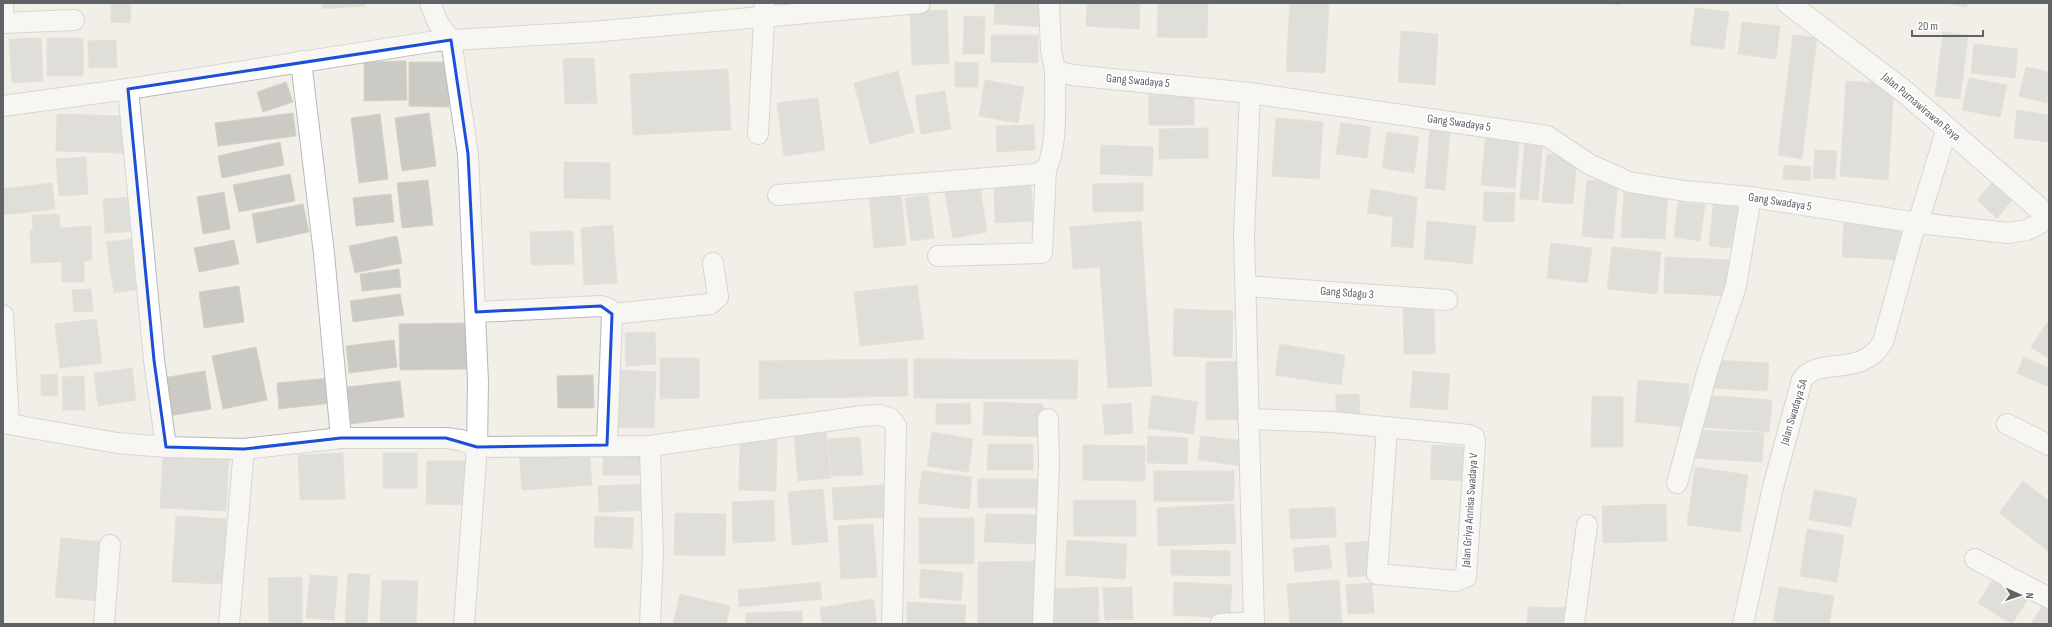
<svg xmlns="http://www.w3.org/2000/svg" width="2052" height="627" font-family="'Sofia Sans Condensed',sans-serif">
<rect width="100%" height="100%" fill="#f1efe8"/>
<g fill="#cccac5" stroke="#d6d1c6">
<polygon points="111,3 131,3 130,23 111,22"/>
<polygon points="322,3 365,3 365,6 322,9"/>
<polygon points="995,3 1045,3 1043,27 994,24"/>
<polygon points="1087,3 1140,3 1139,29 1086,26"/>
<polygon points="1158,3 1208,3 1207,38 1157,37"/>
<polygon points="1290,3 1329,3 1325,73 1286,71"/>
<polygon points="1601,3 1620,3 1620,5"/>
<polygon points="1943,3 1967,3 1967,7"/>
<polygon points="1695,8 1729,12 1724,49 1690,45"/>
<polygon points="947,10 949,63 912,65 910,11"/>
<polygon points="964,16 985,17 984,54 963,54"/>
<polygon points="1742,22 1780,26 1776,59 1738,54"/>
<polygon points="1401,31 1438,34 1435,85 1398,82"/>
<polygon points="1943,32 1968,35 1960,99 1935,96"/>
<polygon points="991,35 1038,35 1038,63 991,62"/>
<polygon points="1793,35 1817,38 1802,159 1778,155"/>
<polygon points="41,38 43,81 12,83 9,39"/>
<rect x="47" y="38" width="36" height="38"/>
<polygon points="116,40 117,67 89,68 88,41"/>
<polygon points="1974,44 2018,49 2015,78 1971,73"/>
<polygon points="594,58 597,103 565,104 563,59"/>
<polygon points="406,61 407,100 364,101 364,62"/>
<polygon points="409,62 449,62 449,107 409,106"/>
<polygon points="955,62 978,63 978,87 955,87"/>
<polygon points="2026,67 2049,72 2047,103 2019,96"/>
<polygon points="728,69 731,130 633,135 630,74"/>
<polygon points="898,71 914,132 870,144 854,83"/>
<polygon points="1969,78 2007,85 2000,117 1962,110"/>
<polygon points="985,80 1024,87 1018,123 979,116"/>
<polygon points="1846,81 1894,84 1888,180 1840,176"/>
<polygon points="286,82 293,102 263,112 257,92"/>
<polygon points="945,91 951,129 921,134 915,96"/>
<rect x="1149" y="95" width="45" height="30"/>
<polygon points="818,98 825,150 784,156 777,103"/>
<polygon points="2017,110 2049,115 2049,142 2014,138"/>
<polygon points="293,113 296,136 218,146 215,123"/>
<polygon points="429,113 436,166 402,171 395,118"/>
<polygon points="57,114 124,116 123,153 56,151"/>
<polygon points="380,114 388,179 359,183 351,118"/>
<polygon points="1276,118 1323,122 1319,179 1272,176"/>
<polygon points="1341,123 1371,127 1367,158 1336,154"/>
<polygon points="1034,125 1035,150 997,152 996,126"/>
<polygon points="1208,128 1208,158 1159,159 1159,129"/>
<polygon points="1430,129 1450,130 1445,190 1425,188"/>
<polygon points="1486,131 1520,134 1515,188 1481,185"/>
<polygon points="1387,132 1419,137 1414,173 1382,168"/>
<polygon points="1525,138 1543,140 1538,200 1520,199"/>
<polygon points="280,142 284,165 222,178 218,156"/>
<polygon points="1101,145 1153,147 1152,176 1100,174"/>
<polygon points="1815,150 1837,151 1835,179 1813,178"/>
<polygon points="1547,154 1577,156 1573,204 1542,202"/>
<polygon points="86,157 88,194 59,196 56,159"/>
<polygon points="564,162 610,163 610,199 564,198"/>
<polygon points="1784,165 1811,167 1810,181 1783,179"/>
<polygon points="290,174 295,201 239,212 233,185"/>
<polygon points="428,180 433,225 402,228 397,183"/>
<polygon points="1587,180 1618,183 1613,239 1582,236"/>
<polygon points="1993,182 2013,199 1997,218 1977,200"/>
<polygon points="52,183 55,209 3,215 3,189"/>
<polygon points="1143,183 1143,211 1093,212 1093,184"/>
<polygon points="980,186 987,232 953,238 945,192"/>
<polygon points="1031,186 1033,221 995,223 994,188"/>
<polygon points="1371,189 1417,197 1413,248 1391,246 1393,217 1367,213"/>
<polygon points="1624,191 1668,193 1665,239 1621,237"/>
<polygon points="224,192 230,229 203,234 197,197"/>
<polygon points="901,192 906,245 874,248 869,195"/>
<polygon points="1484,192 1515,193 1514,222 1483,221"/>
<polygon points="391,194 394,222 356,226 353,198"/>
<polygon points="928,195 934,238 911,241 905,198"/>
<polygon points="135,197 137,231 105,233 103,199"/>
<polygon points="1714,197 1746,200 1741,249 1709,246"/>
<polygon points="1678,202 1705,205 1700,241 1674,237"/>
<polygon points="303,204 309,232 257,243 252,214"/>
<polygon points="59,214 60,228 91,226 92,260 84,261 84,282 62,282 62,262 31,263 30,230 33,229 32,215"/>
<polygon points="1844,220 1906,222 1904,260 1842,257"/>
<polygon points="1141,221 1152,386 1108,388 1100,267 1073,269 1070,227"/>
<polygon points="1427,221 1476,226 1472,264 1424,259"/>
<polygon points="613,225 617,283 584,285 581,228"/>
<polygon points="573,231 574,264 531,265 530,232"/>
<polygon points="397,236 402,263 355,273 349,246"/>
<polygon points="140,238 147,288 114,293 106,242"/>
<polygon points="234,240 239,264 199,272 194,248"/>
<polygon points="1551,243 1592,248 1587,283 1547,278"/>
<polygon points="1612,247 1661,252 1657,294 1607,289"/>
<polygon points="1665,257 1732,260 1730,296 1664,293"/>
<polygon points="399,269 401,287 362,291 360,274"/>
<polygon points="917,285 924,339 860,346 854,292"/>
<polygon points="239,286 244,322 204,328 199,292"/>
<polygon points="91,289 93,311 74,312 72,290"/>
<polygon points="400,294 404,315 353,322 350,301"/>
<polygon points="1403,303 1434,303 1435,354 1404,354"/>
<polygon points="1174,309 1233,311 1232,358 1173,356"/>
<polygon points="96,319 102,363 60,368 55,324"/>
<polygon points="2049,320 2049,359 2031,347"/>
<polygon points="467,323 468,369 400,370 399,324"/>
<polygon points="655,332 656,364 626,366 625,333"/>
<polygon points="394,340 397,367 349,373 346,346"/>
<polygon points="1280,344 1345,355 1341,385 1275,375"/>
<polygon points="256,347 267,400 223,409 212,356"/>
<polygon points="2024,357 2049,368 2049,387 2017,373"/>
<polygon points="660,358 699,358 699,398 660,399"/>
<polygon points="907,359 908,396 759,399 759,361"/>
<polygon points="914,359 1078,360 1077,399 914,398"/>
<polygon points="1714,360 1769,363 1767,391 1713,388"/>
<polygon points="1245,361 1246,419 1206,420 1206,362"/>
<polygon points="132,368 136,400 98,406 94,373"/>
<polygon points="619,370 656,372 654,428 617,427"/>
<polygon points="205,371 211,409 168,416 163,378"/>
<polygon points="1413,371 1450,374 1447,410 1410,407"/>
<polygon points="57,374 58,396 41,396 41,375"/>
<polygon points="593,375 594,408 558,408 557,376"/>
<polygon points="84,376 85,410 63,410 62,377"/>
<polygon points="330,378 332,403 279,409 277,383"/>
<polygon points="1638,380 1689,384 1686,427 1635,422"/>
<polygon points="400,381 404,417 351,424 347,387"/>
<polygon points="1359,394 1360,415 1336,415 1336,395"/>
<polygon points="1152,395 1198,402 1193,434 1148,428"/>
<polygon points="1704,395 1772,400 1769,432 1701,427"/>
<polygon points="1592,396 1623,397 1623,447 1591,447"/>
<polygon points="984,402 1043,404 1043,437 983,435"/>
<polygon points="970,403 971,424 936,424 936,404"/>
<polygon points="1131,403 1133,433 1105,435 1102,405"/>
<polygon points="1695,430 1764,433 1762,462 1694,458"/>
<polygon points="826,432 831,478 798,481 794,435"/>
<polygon points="932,432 973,439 968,472 927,466"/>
<polygon points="740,435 777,436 776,491 739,490"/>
<polygon points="1148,436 1188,438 1187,464 1147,463"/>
<polygon points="1201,436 1245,441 1242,466 1198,460"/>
<polygon points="860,437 863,475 832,476 828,439"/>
<polygon points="988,444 1033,444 1033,470 987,470"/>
<polygon points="1083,445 1145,446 1145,481 1083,480"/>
<polygon points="1432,445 1466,447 1464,481 1430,479"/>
<polygon points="589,447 592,485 522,490 519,452"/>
<rect x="603" y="449" width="47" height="26"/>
<polygon points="163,453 229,457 226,511 160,508"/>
<polygon points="343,453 345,499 300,500 298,455"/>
<rect x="383" y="453" width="34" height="35"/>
<polygon points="427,461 467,461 466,505 426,504"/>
<polygon points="1695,467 1748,475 1740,532 1687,525"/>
<polygon points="922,471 972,477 969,509 918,503"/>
<rect x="1154" y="471" width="80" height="30"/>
<polygon points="978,479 1041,479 1042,507 978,508"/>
<polygon points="2023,481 2049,501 2049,552 1999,513"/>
<polygon points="651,484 651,510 599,512 598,486"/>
<polygon points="883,485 885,517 834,520 832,488"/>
<polygon points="823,489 828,542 792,545 788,492"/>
<polygon points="1814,490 1857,498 1851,527 1809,520"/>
<polygon points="774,500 775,541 733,543 732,502"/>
<polygon points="1073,500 1136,500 1136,536 1074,536"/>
<polygon points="1234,504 1236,543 1158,546 1157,508"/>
<polygon points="1666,504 1667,541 1603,543 1602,506"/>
<polygon points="1335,507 1336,537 1291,539 1289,509"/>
<polygon points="675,513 726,514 725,556 674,555"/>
<polygon points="986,514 1042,515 1041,544 984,542"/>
<polygon points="176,516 226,519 223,584 172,582"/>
<polygon points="595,516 634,518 632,549 594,547"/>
<rect x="919" y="518" width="55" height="46"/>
<polygon points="873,524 877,577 841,579 838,526"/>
<polygon points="1807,529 1844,535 1837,582 1800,576"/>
<polygon points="61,538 104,542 98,601 55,597"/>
<polygon points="1067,540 1127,544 1125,579 1065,575"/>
<polygon points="1372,541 1374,575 1348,577 1345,543"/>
<polygon points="1329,545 1332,568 1295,572 1293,548"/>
<polygon points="1171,550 1230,551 1230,576 1171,575"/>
<polygon points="1040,561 1041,624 978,624 978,562"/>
<polygon points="921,569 963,573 961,601 919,597"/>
<polygon points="348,573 370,575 367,624 345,624"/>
<polygon points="1997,573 2031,594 2012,624 1978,603"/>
<polygon points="310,575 338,577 334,620 306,618"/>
<polygon points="302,577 302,624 269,624 268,578"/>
<polygon points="382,580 418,581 416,624 380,624"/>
<polygon points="1339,580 1342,624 1290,624 1287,584"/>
<polygon points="820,582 822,599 739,607 738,590"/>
<polygon points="1174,582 1232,585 1230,618 1173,615"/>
<polygon points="1372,583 1374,613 1348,614 1346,585"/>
<polygon points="1098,587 1099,624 1055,624 1054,589"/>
<polygon points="1132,587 1133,619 1105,620 1103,588"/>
<polygon points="1779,587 1834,596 1829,624 1790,624 1773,621"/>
<polygon points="680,594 730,606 726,624 673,624"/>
<polygon points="873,599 877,624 822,624 820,608"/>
<polygon points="907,602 966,605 965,624 907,624"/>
<polygon points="2045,602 2049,604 2049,624 2031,624"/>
<polygon points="1528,607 1570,608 1570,624 1527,624"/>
<polygon points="802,611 802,624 746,624 746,613"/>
</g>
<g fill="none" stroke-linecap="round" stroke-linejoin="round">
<defs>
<g id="street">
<polyline points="3,3 4,23"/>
<polyline points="430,3 438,23 451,40 468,154 478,382 477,447 464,624"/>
<polyline points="1049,3 1051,50 1055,70 1072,75 1250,93 1547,136 1589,164 1629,182 1685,191 1751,197 1918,223 1947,128"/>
<polyline points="3,23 74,20"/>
<polyline points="301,61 324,254 341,438"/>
<polyline points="128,89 154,360 166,447"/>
<polyline points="1250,93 1244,235 1254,624"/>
<polyline points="3,106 128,89 436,41 591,32 920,3"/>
<polyline points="758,134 765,3"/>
<polyline points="778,195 1036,174 1046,169"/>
<path d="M938,256L1042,253L1046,169C1058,148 1055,95 1055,70"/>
<polyline points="1246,286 1447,300"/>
<polyline points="476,312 601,306 608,308 612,314 607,445"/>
<polyline points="612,314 710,304 718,297 713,263"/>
<polyline points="3,315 9,423"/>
<polyline points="1248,419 1332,422 1469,435 1474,437 1475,442 1466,577 1456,581 1377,574 1387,427"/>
<polyline points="3,423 117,443 166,447 244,449 341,438 446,438 461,440 477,447 650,446 862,416 879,415 890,418 896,426 892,624"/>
<polyline points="2007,424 2049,445"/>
<polyline points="650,446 653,553 650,624"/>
<polyline points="1677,483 1708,369 1736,286 1751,197"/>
<polyline points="1975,559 2049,598"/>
<polyline points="104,624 110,545"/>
<polyline points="229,624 244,449"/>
<polyline points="1043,624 1049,464 1048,419"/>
<polyline points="1220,624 1254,622"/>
<polyline points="1574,624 1587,525"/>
<path d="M1743,624L1773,487L1802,380C1819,355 1861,379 1883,342L1912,236L1918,223L2008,233L2027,230L2049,219"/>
</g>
<polyline id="secondary" points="1788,3 1905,92 2049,217"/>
</defs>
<use href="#street" stroke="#b5b8bc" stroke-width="22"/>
<use href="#secondary" stroke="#b6babf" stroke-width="24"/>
<use href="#street" stroke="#fff" stroke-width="20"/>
<use href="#secondary" stroke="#fff" stroke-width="22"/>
</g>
<path d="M0 0H2052V627H0ZM451,40L468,154L476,312L601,306L612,314L607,445L477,447L446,438H341L244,449L166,447L154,360L128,89Z" fill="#f1efe8" fill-opacity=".55" fill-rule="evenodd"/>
<path fill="none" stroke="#1d4ed8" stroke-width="3" stroke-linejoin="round" d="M451,40L468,154L476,312L601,306L612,314L607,445L477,447L446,438H341L244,449L166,447L154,360L128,89Z"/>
<g text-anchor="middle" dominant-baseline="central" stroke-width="4" stroke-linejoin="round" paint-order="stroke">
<g font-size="12" fill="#5f6368" stroke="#fff">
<text transform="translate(1138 81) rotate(5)">Gang Swadaya 5</text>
<text transform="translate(1921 107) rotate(40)">Jalan Purnawirawan Raya</text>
<text transform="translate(1459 123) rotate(8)">Gang Swadaya 5</text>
<text transform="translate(1780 202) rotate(9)">Gang Swadaya 5</text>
<text transform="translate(1347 293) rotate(4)">Gang Sdagu 3</text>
<text transform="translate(1794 412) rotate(-73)">Jalan Swadaya 5A</text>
<text transform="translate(1470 510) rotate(-86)">Jalan Griya Annisa Swadaya V</text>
</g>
</g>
<rect width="2052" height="627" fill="none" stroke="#5f6368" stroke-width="8"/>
<g transform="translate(2020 595) rotate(93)" stroke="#ffffff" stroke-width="3" paint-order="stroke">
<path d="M0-3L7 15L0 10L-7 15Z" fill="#5f6368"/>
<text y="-6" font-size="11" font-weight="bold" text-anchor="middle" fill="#5f6368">N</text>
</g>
<path d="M1912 30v6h71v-6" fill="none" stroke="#5f6368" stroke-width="2"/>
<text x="1918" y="30" font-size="12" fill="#5f6368" stroke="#ffffff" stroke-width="3" paint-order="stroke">20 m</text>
</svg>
